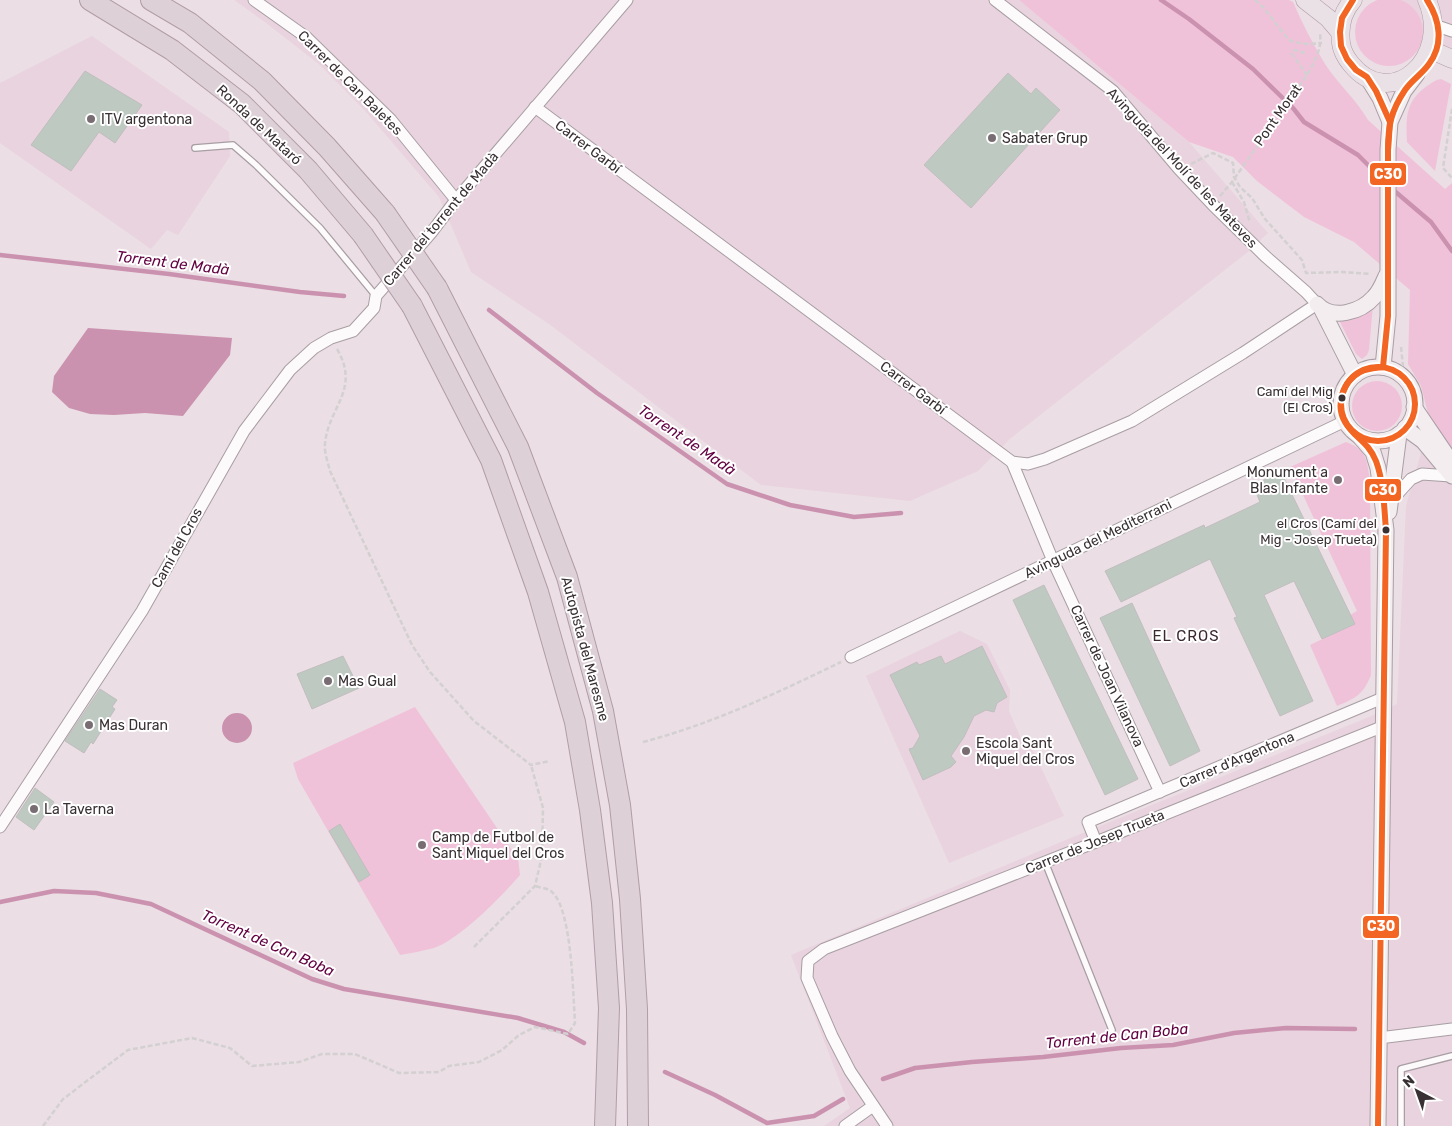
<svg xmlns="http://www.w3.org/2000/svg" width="1452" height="1126" font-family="Rubik,sans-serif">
<rect width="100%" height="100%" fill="#ebdee4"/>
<g fill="#e9d3de">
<polygon points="234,0 1019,0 1189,142 1268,233 1249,251 1011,438 978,471 910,501 761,485 549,324 471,272 439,197 367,113 320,65 265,22"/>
<polygon points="1399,0 1452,0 1452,65 1390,26"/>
<polygon points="92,36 229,132 230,156 178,235 167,230 151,249 0,143 0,83"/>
<polygon points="1430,421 1452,449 1452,1126 824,1126 850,1108 791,955 1073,837 1369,717 1397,704 1406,506"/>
<polygon points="960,631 987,644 1010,690 1009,711 1021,739 1027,738 1064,816 949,863 866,676"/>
</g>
<g fill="#f0c2d9">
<circle cx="1389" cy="32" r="34"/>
<path d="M1019,0H1289L1293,2C1302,23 1313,44 1325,64C1338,84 1356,99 1368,120L1445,189L1452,183V449L1430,421L1421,386L1408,364L1410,290L1354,242L1304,217L1257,181L1233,157L1189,142Z"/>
<path d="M1441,79L1451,84L1435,171L1407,142C1406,117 1405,102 1427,86C1432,83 1435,80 1441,79Z"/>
<polygon points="1373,305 1369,350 1367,355 1362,359 1356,354 1339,320 1357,317"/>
<circle cx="1377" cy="406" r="25"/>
<path d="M1346,442C1367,450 1366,458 1370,479L1371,675C1363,695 1356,698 1337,706L1310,645L1354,624L1350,615L1357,611L1290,467Z"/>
<path d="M415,707L518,859L520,875C502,896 460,939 434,948C423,951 411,953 400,955L298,779L293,763Z"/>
</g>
<g fill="#cb92af">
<polygon points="88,328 232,338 230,355 183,416 145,413 114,415 90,414 69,408 52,392 54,376"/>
<circle cx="237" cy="728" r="15"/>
</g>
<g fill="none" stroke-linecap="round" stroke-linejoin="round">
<g stroke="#cb92af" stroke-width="4.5">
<polyline points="1161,0 1189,19 1253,69 1293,108 1304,122 1358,155 1384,181"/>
<polyline points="1391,188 1431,222 1452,251"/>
<polyline points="0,255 169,274 300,292 344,296"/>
<polyline points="489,310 597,393 727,484 790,505 854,517 901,513"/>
<polyline points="0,902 54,891 96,893 151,904 312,979 344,989 518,1018 564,1032 584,1043"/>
<polyline points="665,1072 715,1095 767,1123 814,1116 843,1099"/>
<polyline points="883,1079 915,1068 972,1062 1043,1057 1121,1048 1173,1045 1234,1033 1286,1028 1355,1029"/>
</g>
</g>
<g fill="#bec9c2" stroke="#c0bebe">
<polygon points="85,71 142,105 115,143 99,132 71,171 31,145"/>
<polygon points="1008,73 1031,94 1036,88 1060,110 971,208 924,165"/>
<polygon points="1281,472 1355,624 1322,639 1294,581 1264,595 1313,701 1280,716 1234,618 1237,617 1210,559 1121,602 1105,571 1204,525 1205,528 1260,502 1253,485"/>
<polygon points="1044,585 1138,779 1105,795 1013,600"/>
<polygon points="1132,603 1200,751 1170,766 1100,618"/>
<polygon points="982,646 1007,697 997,703 994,712 986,710 974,716 964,737 951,756 956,762 951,767 923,780 909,749 913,748 920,736 890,675 917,662 919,665 941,656 945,664"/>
<polygon points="343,656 359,688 312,709 297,674"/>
<polygon points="100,689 117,700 112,707 115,709 93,744 91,742 84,753 65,741"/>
<polygon points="35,788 54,802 34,830 16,817"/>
<polygon points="340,824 370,875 359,882 329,831"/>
</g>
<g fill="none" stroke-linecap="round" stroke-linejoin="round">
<defs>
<g id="lane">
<polyline points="195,148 233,145 256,165 320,228 376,296"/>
<polyline points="1045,862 1112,1030"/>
<polyline points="1401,1126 1401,1069 1452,1056"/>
</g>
<g id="street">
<polyline points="254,0 306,37 391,120 456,200"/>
<polyline points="1440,27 1452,31"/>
<polyline points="535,107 1012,462 1028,464 1045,459 1132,421 1243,353 1317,304 1306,292 1265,256 1213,205 1179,169 1113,91 995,0"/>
<polyline points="1012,462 1053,561 1160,792"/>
<polyline points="1392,500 1411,479 1422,474 1451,476"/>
<polyline points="851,657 1345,421"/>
<polyline points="0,827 142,611 244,431 290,370 314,348 331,338 353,331 374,308 376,296 431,233 456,200 627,0"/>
<polyline points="1096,842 1088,822 1385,697"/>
<polyline points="1379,1038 1452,1029"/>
<polyline points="845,1126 873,1106"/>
<polyline points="887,1126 850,1071 832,1036 807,978 808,961 824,949 1096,842 1384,726"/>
</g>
<g id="secondary">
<polyline points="1367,77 1380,98 1390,122"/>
<path d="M1317,304C1332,321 1361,312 1374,297C1380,291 1383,283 1386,276"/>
<polyline points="1322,310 1355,375"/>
<polyline points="1383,367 1388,316 1388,150 1390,122 1404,91 1417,74"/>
<circle cx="1378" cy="404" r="37"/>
<polyline points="1414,407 1452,463"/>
<polyline points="1405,428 1423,441 1452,476"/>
<polyline points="1359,436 1373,452 1378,468 1386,530 1378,1126"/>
<polyline points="1389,512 1399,434"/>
</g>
<g id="primary">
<polyline points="1305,0 1328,18 1340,32"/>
<path d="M1353,0C1342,12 1339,27 1341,43C1342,51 1346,58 1351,64C1391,113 1452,58 1427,0"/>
<polyline points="1436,52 1452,59"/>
</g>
<g id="highway">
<polyline points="90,0 172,50 242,104 308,170 363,235"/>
<polyline points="151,0 190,23 262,81 327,147 385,213"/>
<polyline points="437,288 518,447 567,577 603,711 620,805 630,899 637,1009 638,1126"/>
<polyline points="412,306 491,460 538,592 575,722 590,810 602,903 609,1008 605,1126"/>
</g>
</defs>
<use href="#lane" stroke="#a89ea3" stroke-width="8"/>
<use href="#street" stroke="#a89ea3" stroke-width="13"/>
<use href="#secondary" stroke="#a89ea3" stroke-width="17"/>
<use href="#primary" stroke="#b19ca7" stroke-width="19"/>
<use href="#highway" stroke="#b19ca7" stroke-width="22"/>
<g stroke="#d3d0d1" stroke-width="2.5" stroke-dasharray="5 2.5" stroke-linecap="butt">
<path d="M1255,0L1263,7L1288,39C1298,45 1310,44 1322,43"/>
<polyline points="1305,53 1294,50 1292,54 1307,75"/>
<polyline points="1452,109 1443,168 1452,178"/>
<polyline points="1191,164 1213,153 1233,163 1234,177 1240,187 1252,198 1265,219 1302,260 1306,273 1342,272 1371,274"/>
<polyline points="1232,182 1244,202 1250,223"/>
<path d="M1220,196L1232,182L1307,75C1315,61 1322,49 1320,33"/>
<polyline points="1401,347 1403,366"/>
<path d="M337,349C361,390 328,407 325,444C324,452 328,463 330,471L412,645L430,672L474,721L531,765L550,761"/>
<path d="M643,742C712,724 777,693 841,662"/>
<polyline points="474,947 535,886 542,856 543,808 531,765"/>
<path d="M43,1126L63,1099L128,1050L192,1038L230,1048L252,1066L299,1062L322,1054H355L399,1073L439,1072L449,1066L479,1062L502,1050L519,1035L535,1027L568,1034L575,1023C573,994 572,912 553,893C549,888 541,888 535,886"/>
</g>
<use href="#lane" stroke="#fcfafb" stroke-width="5.5"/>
<use href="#street" stroke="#fcfafb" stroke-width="11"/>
<use href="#secondary" stroke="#f3edf0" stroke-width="15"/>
<use href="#primary" stroke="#eae1e6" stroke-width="18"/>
<use href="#highway" stroke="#ded0d7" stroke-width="20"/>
<defs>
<g id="highway-bridge">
<polyline points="385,213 437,288"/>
<polyline points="363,235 412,306"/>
</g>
</defs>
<use href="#highway-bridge" stroke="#b19ca7" stroke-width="22" stroke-linecap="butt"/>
<use href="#highway-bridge" stroke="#ded0d7" stroke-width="20"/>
<defs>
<g id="bus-1">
<polyline points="1353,0 1342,18 1340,32 1341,46 1347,59 1356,70 1367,77 1376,91 1390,122 1388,150 1388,316 1383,367"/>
<path d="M1388,151C1388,125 1391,111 1405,90C1412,80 1422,74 1429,64C1444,44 1440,20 1427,0"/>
<circle cx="1378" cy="404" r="37"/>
<path d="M1378,1126L1386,530C1384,507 1384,483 1376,461C1368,441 1354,438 1345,422C1335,405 1343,381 1360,372C1368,368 1375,368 1383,367"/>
</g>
</defs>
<use href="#bus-1" stroke="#fff" stroke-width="10"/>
<use href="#bus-1" stroke="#f26522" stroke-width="6"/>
</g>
<g fill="#776d72" stroke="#fff" stroke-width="2">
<circle cx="91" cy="119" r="5"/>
<circle cx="992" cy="138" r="5"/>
<circle cx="1338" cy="480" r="5"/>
<circle cx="328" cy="681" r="5"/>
<circle cx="89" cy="725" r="5"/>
<circle cx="966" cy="751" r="5"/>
<circle cx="34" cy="809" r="5"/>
<circle cx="422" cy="845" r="5"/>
</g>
<g fill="#393034" stroke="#fff" stroke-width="2">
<circle cx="1342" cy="398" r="4.5"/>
<circle cx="1386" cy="530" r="4.5"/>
</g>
<g text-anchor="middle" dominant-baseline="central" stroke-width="4" stroke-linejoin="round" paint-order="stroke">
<g font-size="13" fill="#393034" stroke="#fff" text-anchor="end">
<text x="1333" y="391">Camí del Mig<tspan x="1333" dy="16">(El Cros)</tspan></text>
<text x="1377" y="523">el Cros (Camí del<tspan x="1377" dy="16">Mig - Josep Trueta)</tspan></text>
</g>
<g font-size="14" fill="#393034" stroke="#fff">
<text transform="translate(350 83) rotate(45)">Carrer de Can Baletes</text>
<text transform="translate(1278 115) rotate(-55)">Pont Morat</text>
<text transform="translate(259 125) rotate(43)">Ronda de Mataró</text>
<text transform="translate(588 147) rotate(37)">Carrer Garbí</text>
<text transform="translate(1182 168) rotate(47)">Avinguda del Molí de les Mateves</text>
<text transform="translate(441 219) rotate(-50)">Carrer del torrent de Madà</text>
<text transform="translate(913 388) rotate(37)">Carrer Garbí</text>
<text transform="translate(1098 539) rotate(-26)">Avinguda del Mediterrani</text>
<text transform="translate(177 548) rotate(-61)">Camí del Cros</text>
<text transform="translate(585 649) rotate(75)">Autopista del Maresme</text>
<text transform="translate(1107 676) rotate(65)">Carrer de Joan Vilanova</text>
<text transform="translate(1237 760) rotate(-23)">Carrer d'Argentona</text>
<text transform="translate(1095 842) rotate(-22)">Carrer de Josep Trueta</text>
</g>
<g font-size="14" fill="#393034" stroke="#fff" text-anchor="start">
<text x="101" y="119">ITV argentona</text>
<text x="1002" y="138">Sabater Grup</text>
<text x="1328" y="472" text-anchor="end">Monument a<tspan x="1328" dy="16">Blas Infante</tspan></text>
<text x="338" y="681">Mas Gual</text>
<text x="99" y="725">Mas Duran</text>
<text x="976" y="743">Escola Sant<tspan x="976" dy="16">Miquel del Cros</tspan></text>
<text x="44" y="809">La Taverna</text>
<text x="432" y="837">Camp de Futbol de<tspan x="432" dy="16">Sant Miquel del Cros</tspan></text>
</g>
<g font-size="15" font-style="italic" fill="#620041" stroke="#fff">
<text transform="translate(173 263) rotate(7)">Torrent de Madà</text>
<text transform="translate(687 440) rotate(34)">Torrent de Madà</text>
<text transform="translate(268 943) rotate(24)">Torrent de Can Boba</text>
<text transform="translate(1117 1036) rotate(-6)">Torrent de Can Boba</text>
</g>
<g font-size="15" letter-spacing="1" fill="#3b2932" stroke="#fff">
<text x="1186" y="636">EL CROS</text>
</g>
</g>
<g stroke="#fff" stroke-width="2">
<rect x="1369" y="162" width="38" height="24" rx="5" fill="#f26522"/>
<rect x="1364" y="478" width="38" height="24" rx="5" fill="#f26522"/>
<rect x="1362" y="915" width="38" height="24" rx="5" fill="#f26522"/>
</g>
<g font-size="14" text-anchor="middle" font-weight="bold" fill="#fff">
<text x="1388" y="179">C30</text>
<text x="1383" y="495">C30</text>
<text x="1381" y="931">C30</text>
</g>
<g transform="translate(1417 1091) rotate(319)" stroke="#ffffff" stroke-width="4" paint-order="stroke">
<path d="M0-4L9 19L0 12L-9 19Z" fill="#393034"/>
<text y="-8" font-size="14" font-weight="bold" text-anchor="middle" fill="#393034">N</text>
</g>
</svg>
